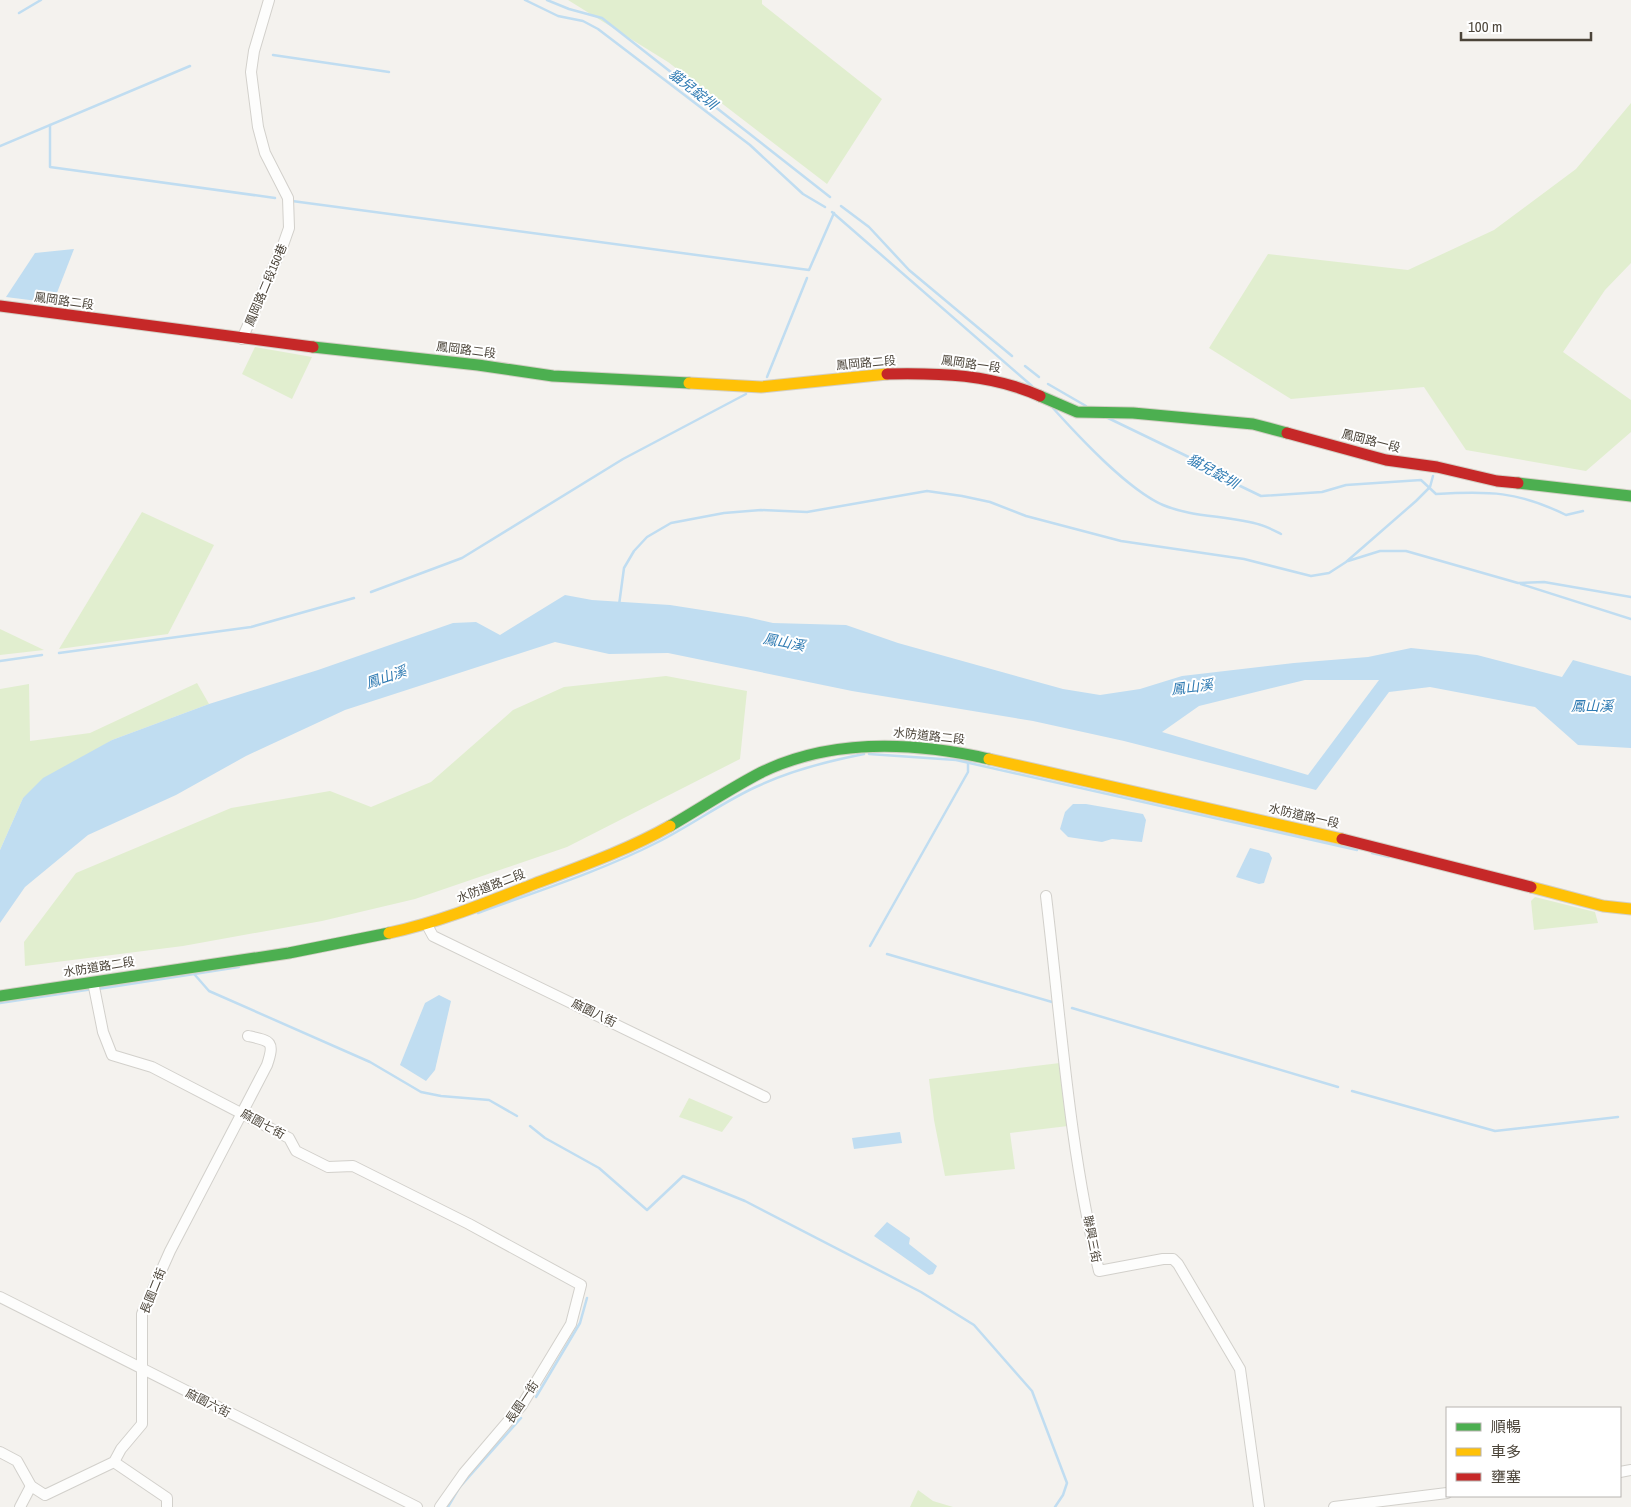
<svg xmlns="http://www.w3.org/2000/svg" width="1631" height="1507" font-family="'Archivo Narrow','Noto Sans TC',sans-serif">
<rect width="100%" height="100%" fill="#f4f2ee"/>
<g fill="#e1eecf">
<polygon points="568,0 762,0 762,4 882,99 827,184 668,62"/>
<polygon points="1631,103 1631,263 1605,290 1563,352 1631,400 1631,432 1586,471 1466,450 1424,387 1291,399 1209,348 1268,254 1408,270 1494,230 1576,169"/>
<polygon points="255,347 312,357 292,399 242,374"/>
<polygon points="142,512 214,545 168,634 59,649"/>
<polygon points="0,629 44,650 0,655"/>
<polygon points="666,676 747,691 740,759 567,847 415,899 322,921 183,946 25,966 24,942 76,873 231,808 330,791 371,807 431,782 513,710 564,687"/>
<polygon points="197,683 209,704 112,740 23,798 0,850 0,689 29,684 30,741 90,733"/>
<polygon points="1535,897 1595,912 1598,923 1534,930 1531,901"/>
<polygon points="1060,1063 1068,1126 1010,1133 1015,1169 945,1176 934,1120 929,1079"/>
<polygon points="689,1098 733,1117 722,1132 679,1117"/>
<polygon points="918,1490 933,1501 953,1507 910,1507"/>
</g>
<g fill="#c0ddf1" fill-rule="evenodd">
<polygon points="74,249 53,303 6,297 35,253"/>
<path d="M565,595L592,600L670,605L747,617L773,623L846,625L898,643L1063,689L1100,695L1140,689L1182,676L1294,663L1368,657L1411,648L1477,655L1562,677L1573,660L1631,676V748L1578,745L1535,707L1430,687L1389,692L1316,790L1124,741L1033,721L852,691L668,653L609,654L555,642L345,710L246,756L176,795L88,835L25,887L0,923V850L23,798L43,778L112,740L209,704L318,670L453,623L476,622L500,635ZM1305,680H1379L1308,775L1162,732L1199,706Z"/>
<polygon points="1073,804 1086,804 1143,814 1146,820 1142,842 1112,839 1102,842 1068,837 1060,829 1065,812"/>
<polygon points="1250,848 1269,853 1272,858 1264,883 1259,884 1236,877"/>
<polygon points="439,995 451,1001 435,1070 426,1081 400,1065 425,1003"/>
<polygon points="900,1132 902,1143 854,1149 852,1138"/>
<polygon points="887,1222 910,1238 909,1244 937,1266 933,1274 929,1275 874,1236"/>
</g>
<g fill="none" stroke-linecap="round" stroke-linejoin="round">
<g stroke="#c0ddf1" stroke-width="2.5">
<polyline points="525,0 558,16 583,21 598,29 750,145 803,194 825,207"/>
<polyline points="547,0 569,9 602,18 830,197"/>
<polyline points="19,13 41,0"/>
<polyline points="273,55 389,72"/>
<polyline points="50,125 50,167 275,198"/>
<polyline points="0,146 190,66"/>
<polyline points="292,201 809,270 834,213"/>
<polyline points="841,206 869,227 909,270 1012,356"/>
<polyline points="832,212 1032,386"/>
<polyline points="1025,366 1039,377"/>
<polyline points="767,377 807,278"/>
<polyline points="1048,384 1086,406"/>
<path d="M1052,407C1079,437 1127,489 1163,505C1193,518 1229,515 1261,525C1268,527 1275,531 1281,534"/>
<path d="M1108,418L1199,462L1207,470L1261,496L1322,492L1346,485L1421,480L1436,494C1488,491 1518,491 1566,515L1583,511"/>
<polyline points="1348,561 1380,551 1406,551 1518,583 1544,582 1631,597"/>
<polyline points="1521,584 1631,619"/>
<polyline points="371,592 462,558 623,459 746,394"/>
<polyline points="619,605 624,568 634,551 647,537 671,523 724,513 761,510 807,512 927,491 962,496 990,502 1026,516 1121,541 1244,559 1311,576 1329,573 1346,562 1416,501 1430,487 1433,476"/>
<polyline points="59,653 251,627 354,598"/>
<polyline points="0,661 42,655"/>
<polyline points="869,754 956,760 1357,850"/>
<polyline points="1372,853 1389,857"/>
<path d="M478,913C538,891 601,871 658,842C692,825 724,801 758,786C792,770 828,761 864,754"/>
<polyline points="870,946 968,772 968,763"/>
<polyline points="887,954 1052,1002"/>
<polyline points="195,975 209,991 370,1062 421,1092 441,1096 489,1100 517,1116"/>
<polyline points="98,989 239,967"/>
<polyline points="0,1003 93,989"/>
<polyline points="1072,1008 1338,1087"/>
<polyline points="1352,1091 1495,1131 1618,1117"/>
<polyline points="530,1126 545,1138 599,1168 647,1210 683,1176 745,1201 921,1292 974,1325 1032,1391 1067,1483 1063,1495 1055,1507"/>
<polyline points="536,1397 580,1323 587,1298"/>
<polyline points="448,1507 459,1488 521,1418"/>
</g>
<defs>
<g id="street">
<polyline points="242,339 283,245 289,228 288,198 265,153 258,127 251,72 254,51 269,0"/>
<path d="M1046,896C1061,1021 1069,1149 1099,1271L1163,1259H1173L1178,1264L1240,1369L1259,1507"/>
<polyline points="427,925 433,936 765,1097"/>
<polyline points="93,982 103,1032 112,1055 152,1067 289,1138 296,1151 328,1167 353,1166 469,1224 581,1285 571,1324 522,1405 464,1473 440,1507"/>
<polyline points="0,1297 417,1507"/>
<path d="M0,1452L17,1461L31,1486L45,1495L114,1462L121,1449L142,1424V1314L170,1251L267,1065C275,1041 271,1041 248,1036"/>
<polyline points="114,1462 167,1498 167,1507"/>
<polyline points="1620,1472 1631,1470"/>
<polyline points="20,1507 31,1486"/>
<polyline points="1334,1507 1447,1493"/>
</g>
<g id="fast">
<polyline points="313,347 478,365 553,376 689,383"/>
<polyline points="1040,396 1077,412 1133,413 1253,424 1287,433"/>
<polyline points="1518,483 1631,496"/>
<path d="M670,826C701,808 731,788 762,772C833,738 914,742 989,759"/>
<polyline points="0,996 289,953 389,933"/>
</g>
<g id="slow">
<polyline points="689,383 761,387 887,374"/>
<polyline points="989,759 1342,839"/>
<polyline points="1531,887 1603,906 1631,909"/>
<path d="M389,933C440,922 486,903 534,884C579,867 628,850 670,826"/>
</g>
<g id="jam">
<polyline points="0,306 313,347"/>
<path d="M887,374C940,373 991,374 1040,396"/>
<polyline points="1287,433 1386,460 1437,467 1497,481 1518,483"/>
<polyline points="1342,839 1531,887"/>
</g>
</defs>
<use href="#street" stroke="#d2d0cb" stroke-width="12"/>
<use href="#fast" stroke="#d3cfc5" stroke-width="13"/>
<use href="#slow" stroke="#d3cfc5" stroke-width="13"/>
<use href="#jam" stroke="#d3cfc5" stroke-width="13"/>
<use href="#street" stroke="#fdfdfc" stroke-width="10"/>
<use href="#fast" stroke="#4caf50" stroke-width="11"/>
<use href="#slow" stroke="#ffc107" stroke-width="11"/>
<use href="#jam" stroke="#c62828" stroke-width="11"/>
</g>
<g text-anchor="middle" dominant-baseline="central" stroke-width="4" stroke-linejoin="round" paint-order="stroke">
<g font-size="12" fill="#4b4439" stroke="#fff">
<text transform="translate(266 285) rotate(-67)">鳳岡路二段150巷</text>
<text transform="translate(64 301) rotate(8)">鳳岡路二段</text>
<text transform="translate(466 350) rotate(7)">鳳岡路二段</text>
<text transform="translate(866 363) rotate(-5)">鳳岡路二段</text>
<text transform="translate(971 364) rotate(8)">鳳岡路一段</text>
<text transform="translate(1371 441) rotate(14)">鳳岡路一段</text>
<text transform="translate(929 736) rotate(6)">水防道路二段</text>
<text transform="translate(1304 816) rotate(13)">水防道路一段</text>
<text transform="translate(491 886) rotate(-21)">水防道路二段</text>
<text transform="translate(99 967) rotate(-9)">水防道路二段</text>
<text transform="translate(594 1013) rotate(26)">麻園八街</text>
<text transform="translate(263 1124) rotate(29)">麻園七街</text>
<text transform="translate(1092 1239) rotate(79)">聯興三街</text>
<text transform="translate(153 1291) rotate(-68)">長園二街</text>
<text transform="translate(522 1402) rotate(-56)">長園一街</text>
<text transform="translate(208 1403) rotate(27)">麻園六街</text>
</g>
<g font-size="14" font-style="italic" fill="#2e7ab2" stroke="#fff">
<text transform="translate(693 89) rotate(38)">貓兒錠圳</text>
<text transform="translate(1213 471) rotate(29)">貓兒錠圳</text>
<text transform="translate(784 642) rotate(11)">鳳山溪</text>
<text transform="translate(386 677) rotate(-19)">鳳山溪</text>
<text transform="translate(1192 687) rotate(-7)">鳳山溪</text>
<text x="1592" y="706">鳳山溪</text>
</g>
</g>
<rect x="1446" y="1407" width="175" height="90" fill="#ffffff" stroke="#b7b4b0"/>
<rect x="1456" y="1423" width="25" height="8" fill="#4caf50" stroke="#b7b4b0"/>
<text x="1491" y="1432" font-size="15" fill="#4b4439">順暢</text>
<rect x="1456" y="1448" width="25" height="8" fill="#ffc107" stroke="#b7b4b0"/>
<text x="1491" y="1457" font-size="15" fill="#4b4439">車多</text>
<rect x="1456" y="1473" width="25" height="8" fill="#c62828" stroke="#b7b4b0"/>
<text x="1491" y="1482" font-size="15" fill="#4b4439">壅塞</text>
<path d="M1461 32v8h130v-8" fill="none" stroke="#4b4439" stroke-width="2.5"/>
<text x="1468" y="32" font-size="15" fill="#4b4439" stroke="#ffffff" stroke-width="4" paint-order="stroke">100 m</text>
</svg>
